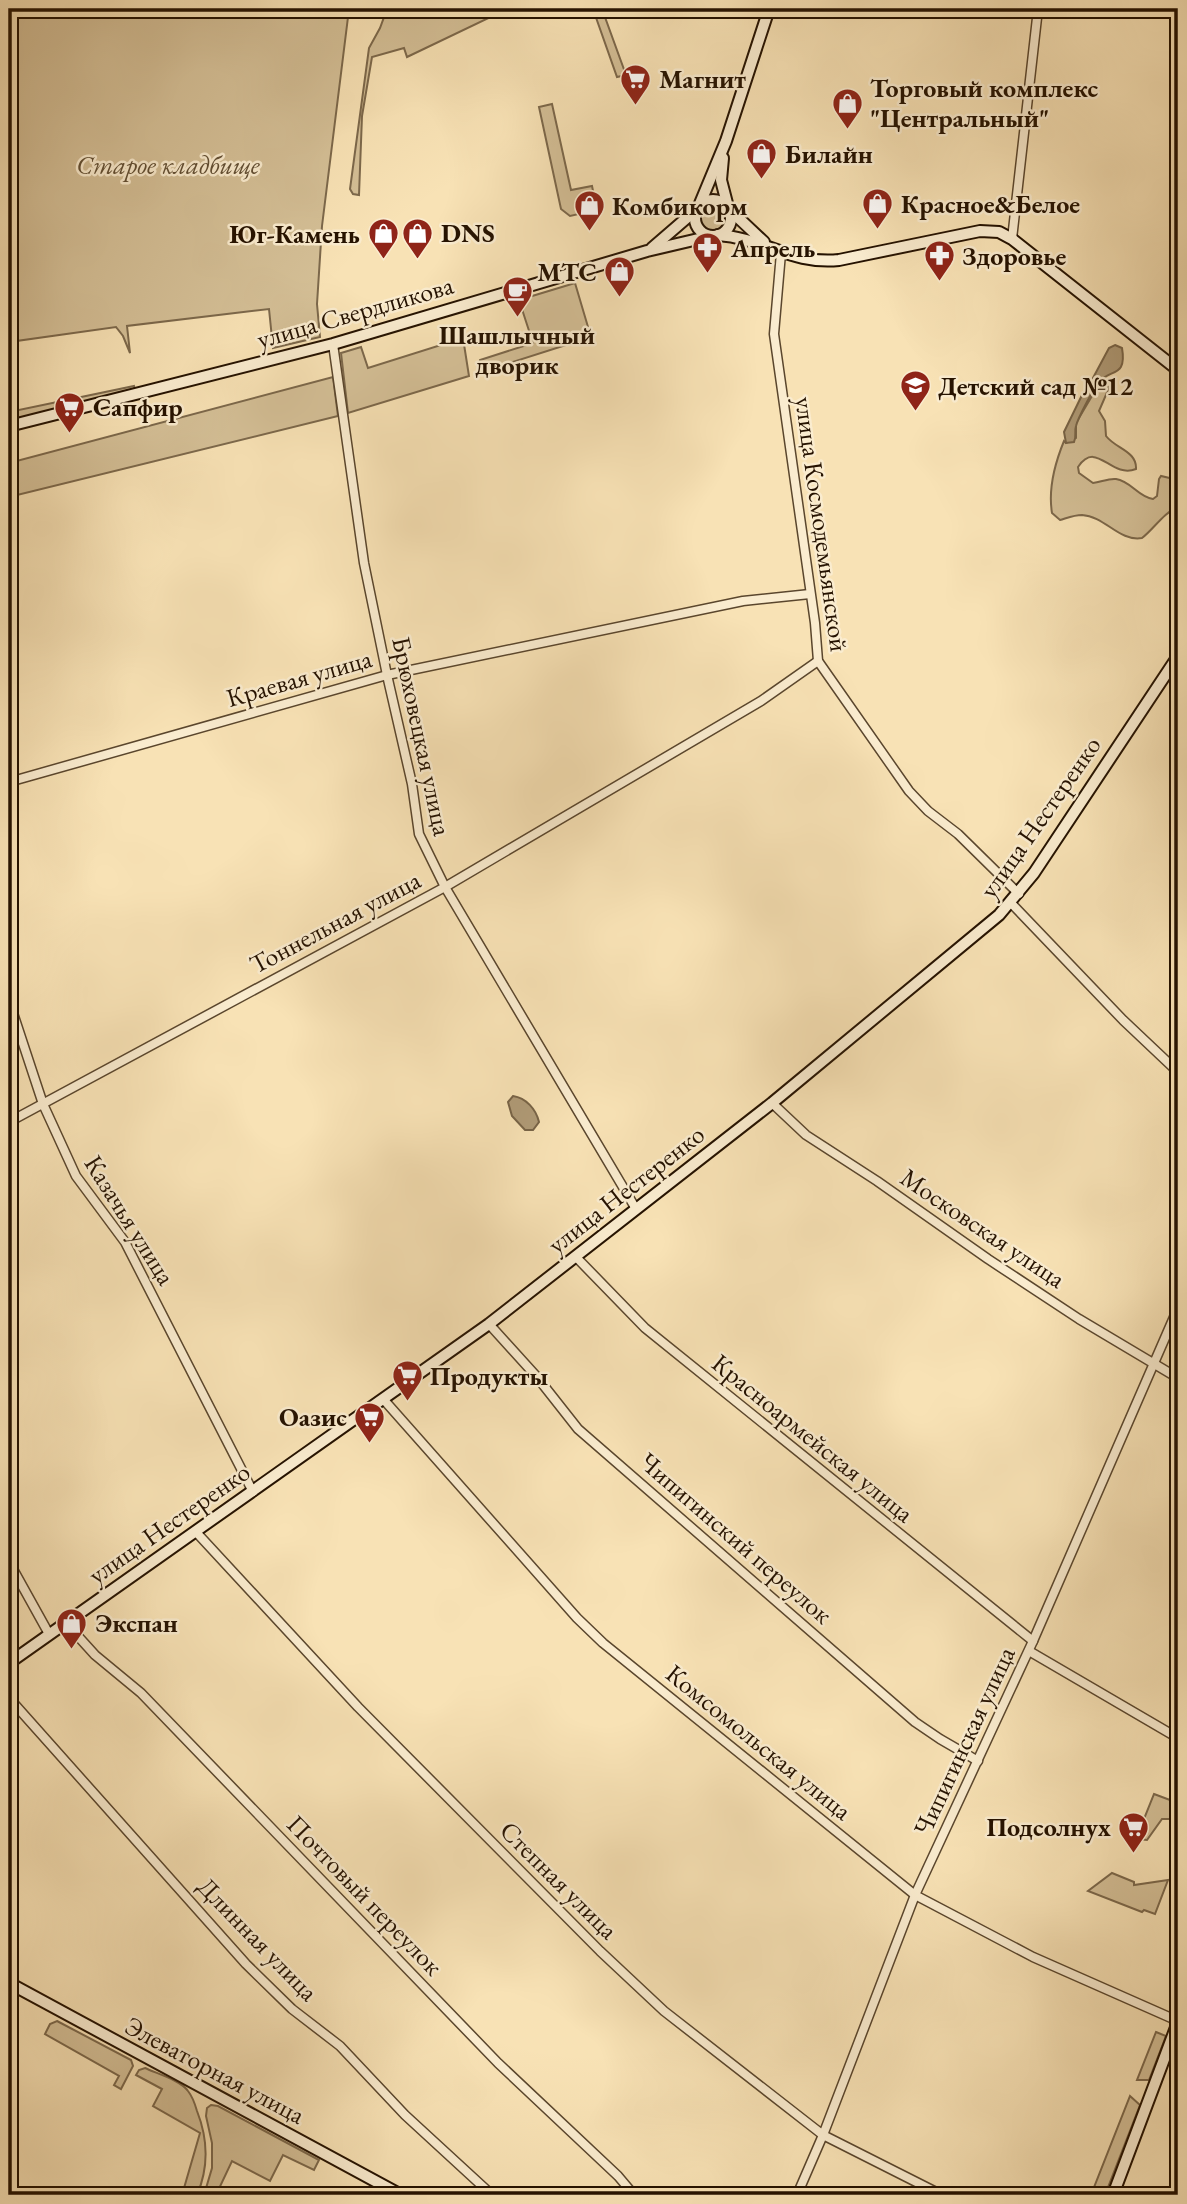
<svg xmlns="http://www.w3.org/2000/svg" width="1187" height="2204" font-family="'EB Garamond',serif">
<rect width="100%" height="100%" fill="#f8e2b5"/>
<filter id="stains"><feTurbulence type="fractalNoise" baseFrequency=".00286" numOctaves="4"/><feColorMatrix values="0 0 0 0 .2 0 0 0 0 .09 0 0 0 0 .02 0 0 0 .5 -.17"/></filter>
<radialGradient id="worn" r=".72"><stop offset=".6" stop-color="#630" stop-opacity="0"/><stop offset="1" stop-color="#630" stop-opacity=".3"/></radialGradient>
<g fill="#d4bf96" stroke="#7c684b" stroke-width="2">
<polygon points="9,9 349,9 322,226 317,304 320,337 273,348 269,309 127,326 130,353 123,336 116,327 9,342"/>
<polygon points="387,9 496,9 497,14 407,57 404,48 372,57 362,116 359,195 353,194 350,189 369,48 380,28"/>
<polygon points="593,9 602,9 626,75 617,77"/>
<polygon points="552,104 571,190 592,186 597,210 570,216 561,209 539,107"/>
<circle cx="713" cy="218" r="14"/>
<polygon points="575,283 591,337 478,373 480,360 533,343 519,300"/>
<polygon points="463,338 469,376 348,413 341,353 361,347 368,368"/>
<polygon points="333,377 338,416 9,497 9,463"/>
<path d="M1102,379L1109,388L1099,411L1105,421L1106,436C1116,449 1137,451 1136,469C1110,479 1097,439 1078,467L1079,473L1093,483C1101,482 1109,478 1116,479C1131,481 1138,497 1153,499L1157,496L1159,479L1161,476L1178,480V507C1163,513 1154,529 1142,538C1119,542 1105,516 1082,515C1074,515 1067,518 1060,520L1052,513C1048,489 1055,463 1064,441L1066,443L1076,438V423Z"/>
<polygon points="134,386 135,391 9,422 9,412"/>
<polygon points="1154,1794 1178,1803 1178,1819 1162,1819 1147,1840 1136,1839"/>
<polygon points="1112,1873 1134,1882 1134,1885 1168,1880 1155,1914 1144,1910 1142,1912 1088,1891"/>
<polygon points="57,2021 131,2060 133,2066 121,2089 114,2085 119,2076 45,2034 50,2024"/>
<polygon points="1156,2032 1166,2036 1149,2080 1137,2080"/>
<path d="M145,2068C158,2074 180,2080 188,2091C192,2096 195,2104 197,2111C208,2139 209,2167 197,2195H182L200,2133L153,2106L162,2089L136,2075L139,2070Z"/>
<polygon points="1130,2096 1140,2105 1105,2195 1091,2195"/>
<polygon points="211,2105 218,2106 319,2160 314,2170 283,2155 270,2181 232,2161 216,2195 204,2195 212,2168 212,2143 206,2116 207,2108"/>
</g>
<g fill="#b09b77" stroke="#786447" stroke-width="2">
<path d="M1115,345L1122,348C1127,377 1111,369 1100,381C1094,387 1078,418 1076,426C1074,432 1077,436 1074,442L1066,443L1064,432L1083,393L1086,391L1109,348Z"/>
<path d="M513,1096C526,1098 536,1109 539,1122L533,1130H525L512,1116L508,1102Z"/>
</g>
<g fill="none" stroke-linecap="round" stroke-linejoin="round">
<defs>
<g id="street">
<polyline points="1012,239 1038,9"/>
<polyline points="781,253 774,334 815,623 818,661 909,791 928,811 958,834 1019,894"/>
<polyline points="333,344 364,563 387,675 412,784 419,834 445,887 636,1209"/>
<polyline points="9,782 387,675 743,601 810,594"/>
<polyline points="1011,903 1123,1020 1178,1072"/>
<polyline points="9,1001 43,1104 76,1176 125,1242 253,1492"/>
<polyline points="772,1103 806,1135 877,1181 988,1259 1079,1319 1178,1378"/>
<polyline points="9,1122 445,887 761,701 818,661"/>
<polyline points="576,1257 645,1328 1033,1641"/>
<polyline points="489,1324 537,1377 578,1429 915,1722 940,1739 978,1761"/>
<polyline points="384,1400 577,1618 603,1643 915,1895 1033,1957 1178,2021"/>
<polyline points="196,1532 358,1707 600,1951 664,2011 823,2135 942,2195"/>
<polyline points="9,1562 49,1634"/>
<polyline points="66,1623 95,1655 141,1693 498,2063 618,2176 634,2195"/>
<polyline points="1029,1651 1178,1738"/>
<polyline points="9,1698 246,1964 292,2009 340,2046 405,2115 492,2195"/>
<polyline points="797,2195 823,2135 915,1895 1033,1641 1178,1308"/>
</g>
<g id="secondary">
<polyline points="723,158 721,180 728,207"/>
<circle cx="713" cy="218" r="18"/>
<polyline points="699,206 726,141 769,9"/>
<polyline points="730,210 764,242"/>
<path d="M718,235C763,238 792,265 839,260L980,231L999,232L1012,239L1178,370"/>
<polyline points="652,248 696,210"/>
<polyline points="9,426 333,344 647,251 711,236"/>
<polyline points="9,1663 489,1324 772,1103 999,915 1034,873 1178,656"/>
<polyline points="9,1983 401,2195"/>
<polyline points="1113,2195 1178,2022"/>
</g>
</defs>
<use href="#street" stroke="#5a462d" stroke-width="11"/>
<use href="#secondary" stroke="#251200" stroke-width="14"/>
<use href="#street" stroke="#faeccf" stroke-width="8"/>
<use href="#secondary" stroke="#faeccf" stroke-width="10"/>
</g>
<defs>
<symbol id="supermarket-pin" viewBox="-11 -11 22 30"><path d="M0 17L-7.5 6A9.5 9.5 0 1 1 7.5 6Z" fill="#8f2418" stroke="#faeccf"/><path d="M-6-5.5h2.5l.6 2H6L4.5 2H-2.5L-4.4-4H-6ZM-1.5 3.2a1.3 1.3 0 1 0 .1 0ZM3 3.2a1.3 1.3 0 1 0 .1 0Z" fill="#fff"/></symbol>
<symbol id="shop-pin" viewBox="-11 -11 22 30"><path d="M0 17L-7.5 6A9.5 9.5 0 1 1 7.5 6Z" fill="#8f2418" stroke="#faeccf"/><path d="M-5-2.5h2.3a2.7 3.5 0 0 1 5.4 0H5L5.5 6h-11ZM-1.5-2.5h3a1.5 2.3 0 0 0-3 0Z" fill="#fff"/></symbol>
<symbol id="pharmacy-pin" viewBox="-11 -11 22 30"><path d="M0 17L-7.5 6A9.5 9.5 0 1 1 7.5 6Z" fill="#8f2418" stroke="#faeccf"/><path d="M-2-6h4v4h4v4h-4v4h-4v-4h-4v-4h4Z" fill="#fff"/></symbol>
<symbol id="cafe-pin" viewBox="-11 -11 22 30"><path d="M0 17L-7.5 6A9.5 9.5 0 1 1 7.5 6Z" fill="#8f2418" stroke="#faeccf"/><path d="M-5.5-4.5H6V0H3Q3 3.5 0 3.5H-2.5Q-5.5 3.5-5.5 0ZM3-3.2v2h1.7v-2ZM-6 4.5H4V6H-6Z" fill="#fff"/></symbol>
<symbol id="school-pin" viewBox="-11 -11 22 30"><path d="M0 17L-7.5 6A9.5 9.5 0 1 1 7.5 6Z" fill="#8f2418" stroke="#faeccf"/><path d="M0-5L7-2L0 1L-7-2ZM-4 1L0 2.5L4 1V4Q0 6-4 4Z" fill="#fff"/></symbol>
</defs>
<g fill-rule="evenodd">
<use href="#supermarket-pin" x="618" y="62" width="35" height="47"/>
<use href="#shop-pin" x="830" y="86" width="35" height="47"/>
<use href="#shop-pin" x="744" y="136" width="35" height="47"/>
<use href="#shop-pin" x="860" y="186" width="35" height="47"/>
<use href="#shop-pin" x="572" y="188" width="35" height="47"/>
<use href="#shop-pin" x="400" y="216" width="35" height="47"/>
<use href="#shop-pin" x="366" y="216" width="35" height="47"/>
<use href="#pharmacy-pin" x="690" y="230" width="35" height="47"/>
<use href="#pharmacy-pin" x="922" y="238" width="35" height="47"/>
<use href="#shop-pin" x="602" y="254" width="35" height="47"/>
<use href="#cafe-pin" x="500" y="274" width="35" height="47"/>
<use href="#school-pin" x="898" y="368" width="35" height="47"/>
<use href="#supermarket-pin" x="52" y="390" width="35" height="47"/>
<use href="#supermarket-pin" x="390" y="1358" width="35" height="47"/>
<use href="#supermarket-pin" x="352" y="1400" width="35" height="47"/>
<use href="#shop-pin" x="54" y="1606" width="35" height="47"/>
<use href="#supermarket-pin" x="1116" y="1810" width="35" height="47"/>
</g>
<g text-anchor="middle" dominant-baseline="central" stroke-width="5" stroke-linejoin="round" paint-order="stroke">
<g font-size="26" font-weight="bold" fill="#251200" stroke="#faeccf" text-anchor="start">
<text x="659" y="79">Магнит</text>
<text x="870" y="88">Торговый комплекс<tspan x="870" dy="30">"Центральный"</tspan></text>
<text x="785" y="154">Билайн</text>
<text x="901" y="204">Красное&amp;Белое</text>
<text x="612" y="206">Комбикорм</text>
<text x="441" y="233">DNS</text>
<text x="360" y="234" text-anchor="end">Юг-Камень</text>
<text x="731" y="248">Апрель</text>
<text x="962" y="256">Здоровье</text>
<text x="597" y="272" text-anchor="end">МТС</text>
<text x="517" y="335" text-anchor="middle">Шашлычный<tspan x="517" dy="30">дворик</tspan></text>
<text x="938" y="386">Детский сад №12</text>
<text x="93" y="407">Сапфир</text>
<text x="430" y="1376">Продукты</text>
<text x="347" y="1417" text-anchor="end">Оазис</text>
<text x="95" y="1623">Экспан</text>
<text x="1111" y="1827" text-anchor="end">Подсолнух</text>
</g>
<g font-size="26" font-style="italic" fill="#624f34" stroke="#faeccf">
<text x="168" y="165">Старое кладбище</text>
</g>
<g font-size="26" fill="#251200" stroke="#faeccf">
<text transform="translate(355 312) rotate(-16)">улица Свердликова</text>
<text transform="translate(822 524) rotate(82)">улица Космодемьянской</text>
<text transform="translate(299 678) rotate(-16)">Краевая улица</text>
<text transform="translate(422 736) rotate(78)">Брюховецкая улица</text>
<text transform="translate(1040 817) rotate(-55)">улица Нестеренко</text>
<text transform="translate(335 922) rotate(-28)">Тоннельная улица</text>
<text transform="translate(626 1189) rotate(-38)">улица Нестеренко</text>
<text transform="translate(130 1220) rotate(58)">Казачья улица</text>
<text transform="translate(983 1228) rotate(34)">Московская улица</text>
<text transform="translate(813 1438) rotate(39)">Красноармейская улица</text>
<text transform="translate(169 1523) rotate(-35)">улица Нестеренко</text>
<text transform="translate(736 1538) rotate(41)">Чипигинский переулок</text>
<text transform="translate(964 1741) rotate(-65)">Чипигинская улица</text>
<text transform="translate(759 1742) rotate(39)">Комсомольская улица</text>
<text transform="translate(559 1880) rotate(45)">Степная улица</text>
<text transform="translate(365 1895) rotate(46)">Почтовый переулок</text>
<text transform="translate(258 1939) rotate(46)">Длинная улица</text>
<text transform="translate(215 2070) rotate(28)">Элеваторная улица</text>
</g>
</g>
<rect width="1187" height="2204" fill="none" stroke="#f8e2b5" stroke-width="35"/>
<rect x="10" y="10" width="1166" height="2183" fill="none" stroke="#251200" stroke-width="3.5"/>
<rect x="18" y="18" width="1152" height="2169" fill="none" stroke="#251200" stroke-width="2"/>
<rect width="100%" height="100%" filter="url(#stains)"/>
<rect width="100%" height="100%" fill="url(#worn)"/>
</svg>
